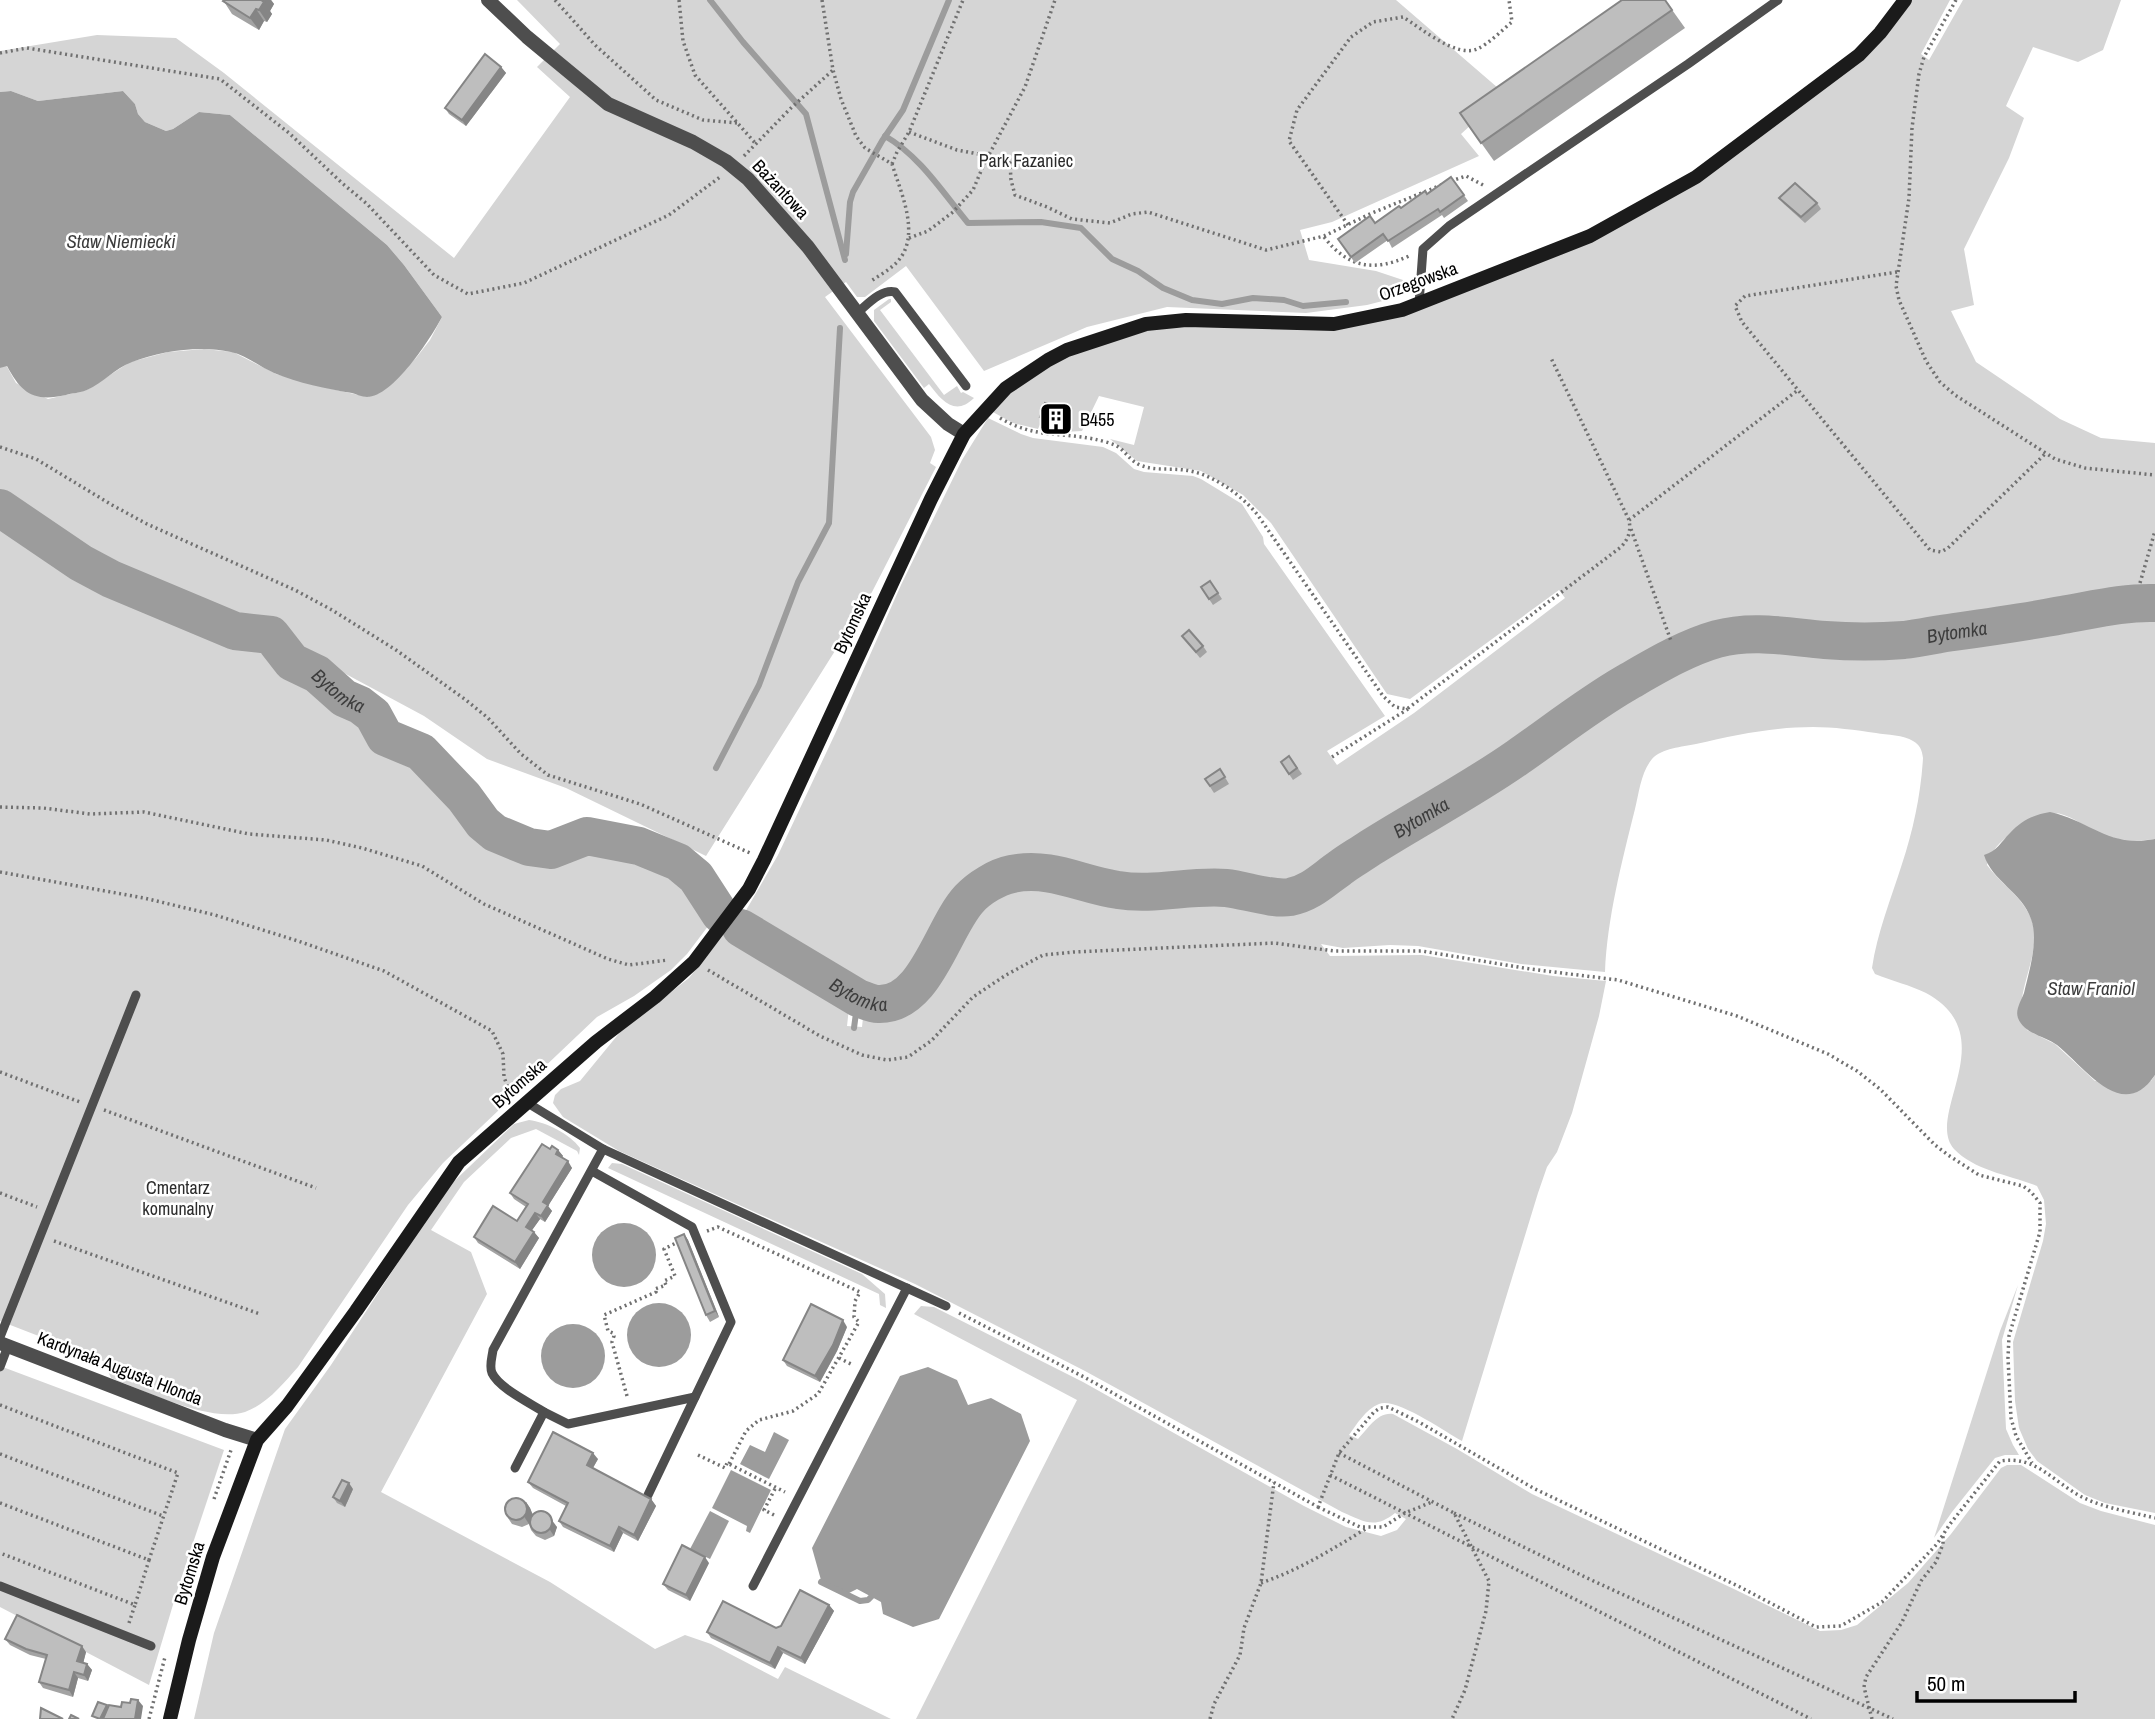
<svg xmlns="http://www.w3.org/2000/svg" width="2155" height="1719" font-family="'Archivo Narrow',sans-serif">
<rect width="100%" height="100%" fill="#fff"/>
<g fill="#d5d5d5">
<polygon points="517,0 1396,0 1505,94 1461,134 1479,156 1332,222 1300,230 1309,260 1376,271 1403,280 1398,297 1367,305 1306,313 1167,307 1087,327 984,371 906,266 865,297 857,297 846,282 825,297 931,437 935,450 930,463 936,467 872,592 706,856 566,788 487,759 424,716 316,658 233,618 146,582 100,557 21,506 0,499 0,368 6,365 16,383 48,399 87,390 130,362 168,352 204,349 233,352 276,374 336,390 368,397 416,358 430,340 442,317 404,265 387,245 230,115 199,112 173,129 166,131 145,122 138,114 135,104 123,91 38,101 11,91 0,92 0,51 97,35 176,38 224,73 454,258 570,97 537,67 560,44"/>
<polygon points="1910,0 1950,0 1921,54 1929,60 1963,0 2121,0 2103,50 2078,62 2033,47 2006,106 2024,118 2009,158 1964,249 1974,305 1951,311 1976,362 2060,419 2101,438 2155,443 2155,599 2117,603 1918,635 1873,638 1823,637 1787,631 1754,631 1721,635 1689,647 1622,679 1514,754 1442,800 1374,838 1311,880 1297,885 1285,889 1273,888 1238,880 1190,876 1134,882 1100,874 1088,868 1053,862 1023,863 1001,866 988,871 978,878 953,907 936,931 913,972 898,989 887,993 878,994 860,989 820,961 779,942 741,919 778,855 835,734 901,585 962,460 988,418 1021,434 1033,438 1103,447 1116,453 1134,469 1144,472 1193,476 1201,479 1242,504 1263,537 1264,544 1385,716 1327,751 1337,765 1414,713 1565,598 1559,590 1410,699 1387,694 1271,523 1243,495 1201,471 1137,461 1110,439 1134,445 1144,407 1099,396 1082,431 1063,432 1070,412 1049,405 1038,429 1013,423 991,411 1008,391 1049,363 1150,327 1331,328 1591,239 1778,122"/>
<path d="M889,299H891V302L880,310L944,395L957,386L961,393L963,392L974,398C955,417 941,400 929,384L924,388L874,321V310Z"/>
<path d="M0,516C37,543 76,578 122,590L222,634L269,641L284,663L312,677L328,696L356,710L368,719L371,731L384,742L415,756L425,764L458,803L475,826L486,836L512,849L531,854L563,855L591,843L632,850L657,857L678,870L691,882L705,908L715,917L687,954L671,970L634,996L597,1017L443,1163L408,1205L298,1367C283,1384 267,1404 245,1412C210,1423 145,1391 111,1378L103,1361L0,1321Z"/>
<path d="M2155,607V839C2134,842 2116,841 2097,832C2083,826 2067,812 2052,813C2047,813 2042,817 2037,819C2016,830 1994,841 1987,865C2000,883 2019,894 2029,914C2043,939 2026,972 2022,998C2020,1008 2025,1020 2027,1030L2055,1044L2095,1081H2151L2155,1075V1513L2105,1503L2085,1495L2037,1461L2028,1449L2019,1428L2015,1401L2013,1342L2043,1241L2046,1224L2044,1200L2037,1186C2010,1175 1975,1171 1954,1149C1924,1115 2005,1036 1926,993C1910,985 1892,981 1875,974L1872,968C1877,933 1891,899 1902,864C1913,831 1921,794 1923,758C1922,750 1920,745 1913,741C1904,735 1887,735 1876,733C1856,730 1833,727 1813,727C1773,727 1735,735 1696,744C1682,747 1662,748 1652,759C1641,772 1639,793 1635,809C1622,861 1607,919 1605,972L1521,964L1418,946L1390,945L1343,948L1321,944L1330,956L1422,955L1553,976L1606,981L1599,1016L1572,1113L1557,1152L1547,1167L1538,1193L1462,1441C1445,1432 1396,1397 1379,1404C1366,1409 1356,1425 1349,1435L1358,1439C1368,1429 1377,1412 1393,1414L1457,1449L1532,1494L1736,1590L1820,1631L1841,1630L1857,1625L1908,1583L1951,1534L2001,1468L2007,1465H2021L2080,1503L2101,1511L2155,1525V1719H916L1077,1400L914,1314L921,1306L934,1307L1083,1382L1304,1506L1346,1527L1381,1536L1397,1530L1406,1519L1395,1513C1374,1530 1364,1521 1342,1512L1085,1371L915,1284L619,1151L563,1117L553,1103L555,1095L561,1089L580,1081L621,1031L689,978L728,929L758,944L824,989L842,999L849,1008L847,1026L862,1027L864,1008L880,1013L899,1008L915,999L949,949L960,924L978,900L995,889L1017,879L1028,877L1054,881L1076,885L1097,892L1127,897L1183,893L1220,895L1260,899L1297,910L1320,904L1326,898L1329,884L1335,874L1407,828L1440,810L1519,761L1627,686L1690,653L1718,642L1745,638L1779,637L1821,643L1869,645L1912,642L2117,609Z"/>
<path d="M529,1120C546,1122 570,1134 580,1148L579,1155L577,1151L536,1129L511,1138L464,1182L431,1230L471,1252L487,1294L381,1492L550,1582L655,1649L685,1635L711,1644L778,1679L785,1667L891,1719H194L214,1633L285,1429L331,1365L446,1189L514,1124Z"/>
<polygon points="612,1163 622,1164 862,1274 885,1294 886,1308 880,1305 879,1294 608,1168"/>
<polygon points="2018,1285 2002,1340 2006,1429 2013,1445 2019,1455 2005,1455 1995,1458 1952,1512 1934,1538 2000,1331"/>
<polygon points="0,1366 224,1450 178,1588 149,1685 0,1607"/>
</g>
<g fill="#9c9c9c">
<path d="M11,91L38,101L123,91L135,104L138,114L145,122L166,131L173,129L199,112L230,115L387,245L404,265L442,317C431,338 393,397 367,397C362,397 356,394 352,393C327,389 298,383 274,373C260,367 246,355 231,352C200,345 161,351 132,362C115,368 103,383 87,390C80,393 72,393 66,395C34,402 22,394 7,366L0,368V92Z"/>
<path d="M2050,812C2091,821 2108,848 2155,839V1075C2122,1124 2085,1067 2057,1045C2045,1036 2024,1034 2018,1018C2015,1010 2021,1001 2024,993C2029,972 2039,940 2031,919C2022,892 1992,881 1984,855C1997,851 2001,842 2010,833C2022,820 2033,815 2050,812Z"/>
<circle cx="624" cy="1255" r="32"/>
<circle cx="659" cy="1335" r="32"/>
<circle cx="573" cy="1356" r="32"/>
<polygon points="928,1367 957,1380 968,1405 991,1398 1021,1414 1030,1441 939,1619 913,1627 883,1614 881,1602 857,1589 847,1594 821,1580 812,1548 900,1376"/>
<polygon points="774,1432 789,1440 769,1479 740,1464 750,1445 765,1452"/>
<polygon points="731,1470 771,1490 750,1533 746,1531 747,1526 712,1508"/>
<polygon points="710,1511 729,1521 710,1559 690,1549"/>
</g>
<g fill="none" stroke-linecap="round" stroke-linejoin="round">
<g stroke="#9c9c9c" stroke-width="6">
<polyline points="710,0 743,42 806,114 845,260"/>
<path d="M885,136C920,156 943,193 968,223L1041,222L1081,228L1112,259L1138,271L1163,288L1192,300L1222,304L1253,298L1284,300L1303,306L1346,302"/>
<polyline points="846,254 850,202 853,192 882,141 903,110 949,0"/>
<polyline points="716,768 759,685 798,582 829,523 840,328"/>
<polyline points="854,1028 858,998"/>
<polyline points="821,1582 860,1601 868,1600 871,1597"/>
</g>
<g stroke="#9c9c9c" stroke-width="38">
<path id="s1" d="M0,508L81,563L111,579L235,631L271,635L292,662L317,674L344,698L360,705L373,715L385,737L421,752L464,797L483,823L495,833L529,847L551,850L587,836L639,846L678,862L696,877L720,914"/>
<path id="s2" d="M741,928L858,998C864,1000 872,1004 878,1004C926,1006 942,928 969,899C979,888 997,877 1012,874C1051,866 1082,885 1118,890C1154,896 1190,885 1226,888C1245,890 1272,900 1290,897C1311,893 1324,879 1340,868C1349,861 1360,855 1370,848C1419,817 1471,790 1518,757C1554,732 1588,705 1626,683C1654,667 1685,648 1717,639C1753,629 1789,637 1825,640C1851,642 1878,642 1904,640C1921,638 1938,634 1954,632C1990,627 2026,622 2062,615C2092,610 2124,602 2155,603"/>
</g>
<g stroke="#707070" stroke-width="3.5" stroke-dasharray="2 3.5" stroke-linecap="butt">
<polyline points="555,0 595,45 656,100 703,120 737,123"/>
<polyline points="679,0 683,41 695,75 756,144"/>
<path d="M822,0L833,70L841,99L856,136L865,148L892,164C901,193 921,235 898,261C891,269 880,275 871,281"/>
<polyline points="1956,0 1924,57 1919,74 1912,128 1909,198 1896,286 1899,300 1926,361 1940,382 1955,395 2055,459 2085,468 2155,475"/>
<polyline points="0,53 27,48 220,79 289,133 342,183 367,204 434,275 468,294 524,283 588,253 669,215 720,177"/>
<polyline points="909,132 957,150 989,156 1010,163 1011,180 1015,195 1047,207 1072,219 1110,223 1132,214 1148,212 1266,250 1324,236 1372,213 1444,184"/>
<polyline points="744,156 791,108 833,70"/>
<polyline points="892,164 897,152 909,132 963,0"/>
<polyline points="1451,181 1466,176 1483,185"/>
<path d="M1348,225L1289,141L1297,110L1351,37L1373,22L1403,17C1421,28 1456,58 1477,49C1489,44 1502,30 1512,22L1509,0"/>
<path d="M1324,237C1348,268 1374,272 1409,256"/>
<polyline points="909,238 928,231 953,212 973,190 984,164 1025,87 1055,0"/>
<polyline points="1897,272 1745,296 1735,306 1742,322 1930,550 1941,552 1948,548 2046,453"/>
<path d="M1000,418C1034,438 1058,432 1094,439C1102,441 1113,443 1120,448C1127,454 1131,461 1140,465C1154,471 1169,468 1184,470C1211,473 1239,493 1257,514L1383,696L1395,707L1407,709L1621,547C1629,538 1631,531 1629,520L1551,358"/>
<polyline points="0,447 36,459 112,505 147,524 295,590 332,610 396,650 466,700 488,718 521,754 548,775 640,804 750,853"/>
<polyline points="1629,520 1798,390"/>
<polyline points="1631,529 1671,641"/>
<polyline points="2140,583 2155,531"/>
<polyline points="1332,757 1408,709"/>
<polyline points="0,807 43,808 90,814 144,812 249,834 326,840 362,848 422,866 484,904 608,959 629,965 668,960"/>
<polyline points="0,872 144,898 215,915 298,941 384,971 492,1031 503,1054 504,1077 508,1088 513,1093"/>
<polyline points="708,970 820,1036 862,1055 887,1060 908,1057 931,1041 973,997 1006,975 1043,955 1074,952 1274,943 1334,951 1422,951 1530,969 1618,980 1737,1016 1828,1054 1857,1071 1880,1089 1935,1145 1948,1155 1979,1175 2023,1186 2031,1192 2040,1203 2040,1232 2009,1336 2008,1358 2011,1418 2016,1436 2032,1463"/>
<polyline points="0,1072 80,1102"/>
<polyline points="104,1110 316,1188"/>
<polyline points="0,1193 37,1207"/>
<polyline points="707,1231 718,1227 860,1292 855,1301 854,1317 859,1322 818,1394 793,1411 759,1420 746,1431 729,1464"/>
<polyline points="54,1241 260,1314"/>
<path d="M959,1313L1084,1377L1318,1507L1339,1453L1374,1412L1380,1408L1388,1407L1419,1422L1535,1489L1740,1587L1816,1627L1841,1626L1882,1602L1937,1544L1950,1524L2000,1461C2036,1455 2053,1482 2082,1497C2104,1508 2131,1512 2155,1518"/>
<polyline points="839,1358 853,1365"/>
<polyline points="627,1396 612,1342 614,1336 613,1333 608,1331 604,1315 656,1292 655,1289 666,1285 664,1281 675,1276 664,1249 680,1241"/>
<polyline points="0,1405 178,1473 149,1560"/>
<polyline points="1339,1453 1454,1513 1489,1581 1486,1611 1465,1690 1452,1719"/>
<polyline points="0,1454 163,1516"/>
<polyline points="698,1455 725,1468 727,1463 785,1492"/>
<polyline points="1330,1475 1811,1719"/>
<polyline points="214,1499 231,1450"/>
<polyline points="0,1503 149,1560 135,1605 0,1553"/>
<polyline points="1318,1507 1360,1527 1383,1527 1405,1513 1432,1502"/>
<polyline points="1454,1513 1587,1578 1893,1719"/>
<polyline points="774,1515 764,1510 776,1487"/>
<path d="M1261,1583C1299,1570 1333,1549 1367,1528"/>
<polyline points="129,1623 135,1605"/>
<polyline points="149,1719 165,1657"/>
<polyline points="1210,1719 1214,1704 1240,1655 1244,1628 1261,1583 1274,1482"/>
<polyline points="1872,1719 1864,1687 1866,1677 1902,1622 1921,1581 1936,1562 1943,1544 1943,1536"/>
</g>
<g stroke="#4e4e4e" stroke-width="9">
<polyline points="1419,304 1423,249 1449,226 1688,64 1778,0"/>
<path d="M857,313C868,304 881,289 895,292L966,386"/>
<polyline points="526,1102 603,1149 946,1306"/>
<polyline points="592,1171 692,1227 731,1322 648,1495"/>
<polyline points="0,1337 136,995"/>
<polyline points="0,1367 8,1346"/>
<path d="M544,1412C530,1403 499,1388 492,1373C489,1366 492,1358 493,1350L603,1149"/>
<polyline points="515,1468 544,1412 568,1424 695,1397"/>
<polyline points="0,1586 151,1646"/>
<polyline points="753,1586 907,1288"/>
</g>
<g stroke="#4e4e4e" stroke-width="14">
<polyline points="488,0 527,37 608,104 693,142 726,161 748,179 808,247 922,400 948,424 964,434"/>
<polyline points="0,1343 225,1430 257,1440"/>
</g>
<polyline stroke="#1b1b1b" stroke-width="14" points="170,1719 189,1640 213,1557 257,1440 287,1406 356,1311 459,1162 596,1042 655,997 694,962 749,889 764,860 931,499 964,434 1006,388 1048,360 1067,350 1146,324 1186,320 1334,324 1402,310 1590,236 1696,177 1859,55 1880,33 1905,0"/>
</g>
<g fill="#a3a3a3">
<polygon points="223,0 271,0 274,4 270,11 272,14 267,22 264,21 259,30 232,14"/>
<polygon points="1665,0 1685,28 1494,161 1460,113"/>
<polygon points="501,67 506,73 466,126 449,114 445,108"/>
<polygon points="1451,177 1468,201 1444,218 1442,215 1392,248 1388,240 1355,263 1338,239 1375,223 1427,194"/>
<polygon points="1779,198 1817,203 1821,209 1805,223 1784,204"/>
<polygon points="1063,409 1067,415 1062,429 1045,423 1040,417"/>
<polygon points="1210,581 1222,599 1213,605 1201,587"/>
<polygon points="1182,636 1203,646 1207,652 1200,658"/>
<polygon points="1289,756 1302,774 1293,780 1281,762"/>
<polygon points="1220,769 1229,784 1214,793 1205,779"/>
<polygon points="550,1149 558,1150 563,1156 562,1157 572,1168 548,1206 552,1211 545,1222 540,1219 532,1230 539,1238 520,1269 478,1243 474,1237 517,1221 526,1207 514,1199 510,1193"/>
<polygon points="684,1234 688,1240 719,1317 710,1322 706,1315"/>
<polygon points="847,1327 837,1351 820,1382 787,1366 783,1360"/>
<polygon points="598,1459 593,1468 651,1499 656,1506 638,1541 623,1533 614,1552 563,1527 559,1521 566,1506 533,1488 528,1482"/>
<polygon points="353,1489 345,1507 337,1503 333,1497"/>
<polygon points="526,1502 530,1508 532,1514 557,1527 554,1536 545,1540 536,1536 531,1530 529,1524 522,1527 512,1524 508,1518"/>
<polygon points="709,1563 690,1601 668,1590 663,1584"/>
<polygon points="829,1605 834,1611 805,1664 783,1653 775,1669 711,1638 707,1632 776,1628"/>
<polygon points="5,1639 86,1652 83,1663 87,1664 92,1670 88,1681 78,1678 73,1697 43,1688 39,1682 46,1659 30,1655 10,1645"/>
</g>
<g fill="#858585">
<polygon points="261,0 271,0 274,4 270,11 272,14 267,22 259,10"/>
<polygon points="256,9 264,21 259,30 250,18"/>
<polygon points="501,67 506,73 466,126 462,120"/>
<polygon points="1063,409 1067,415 1062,429 1058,422"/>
<polygon points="558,1150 563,1156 560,1160 556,1154"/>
<polygon points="568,1161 572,1168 548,1206 552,1211 545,1222 541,1216 543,1202"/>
<polygon points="535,1213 540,1219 530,1233 526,1227"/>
<polygon points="534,1232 539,1238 520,1269 515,1262"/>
<polygon points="684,1234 688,1240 719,1317 715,1311"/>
<polygon points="843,1320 847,1327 837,1351 820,1382 815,1376"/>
<polygon points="593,1453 598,1459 591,1471 587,1465"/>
<polygon points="349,1483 353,1489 345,1507 340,1501"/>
<polygon points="651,1499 656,1506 638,1541 634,1535"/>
<polygon points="526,1502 530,1508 533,1515 529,1524 525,1518"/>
<polygon points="546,1512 557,1527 554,1536 550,1530"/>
<polygon points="619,1527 623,1533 614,1552 610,1546"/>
<polygon points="705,1557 709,1563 690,1601 686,1595"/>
<polygon points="829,1605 834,1611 805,1664 801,1658"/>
<polygon points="82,1646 86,1652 82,1668 77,1661"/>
<polygon points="778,1647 783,1653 775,1669 770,1663"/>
<polygon points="87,1664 92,1670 88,1681 84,1675"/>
<polygon points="74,1672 78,1678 73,1697 69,1690"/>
<polygon points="138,1700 143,1706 141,1719 135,1719"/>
<polygon points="107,1705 111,1711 107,1719 100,1719"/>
</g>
<g fill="#bebebe" stroke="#858585" stroke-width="2">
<polygon points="224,0 261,0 264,2 259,10 256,9 250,18 223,1"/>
<polygon points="1622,0 1665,0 1672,10 1481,143 1460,113"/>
<polygon points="485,54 501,67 462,120 445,108"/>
<polygon points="1451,177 1464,195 1440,212 1438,209 1388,241 1383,234 1351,257 1338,239 1370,216 1375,223 1399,206 1401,208 1425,191 1427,194"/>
<polygon points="1795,183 1817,203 1801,217 1779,198"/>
<polygon points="1045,403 1063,409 1058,422 1040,417"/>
<polygon points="1210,581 1218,593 1209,599 1201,587"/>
<polygon points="1189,630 1203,646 1196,652 1182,636"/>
<polygon points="1289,756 1297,768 1289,774 1281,762"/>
<polygon points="1220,769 1225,777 1210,786 1205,779"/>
<polygon points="542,1144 550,1149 552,1146 558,1150 556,1154 568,1161 543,1202 548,1205 541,1216 535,1213 526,1227 534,1232 515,1262 474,1237 493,1206 517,1221 528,1204 510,1193"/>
<polygon points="684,1234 715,1311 706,1315 675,1238"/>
<polygon points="811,1304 843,1320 833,1345 815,1376 783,1360"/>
<polygon points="553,1432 593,1453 587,1465 651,1499 634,1535 619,1527 610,1546 559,1521 568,1503 528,1482"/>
<polygon points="342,1480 349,1483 340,1501 333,1497"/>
<circle cx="516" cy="1509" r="11"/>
<circle cx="541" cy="1522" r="11"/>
<polygon points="682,1545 705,1557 686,1595 663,1584"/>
<polygon points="800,1590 829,1605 801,1658 778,1647 770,1663 707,1632 723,1601 776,1628 781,1626"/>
<polygon points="17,1615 82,1646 77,1661 87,1664 84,1675 74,1672 69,1690 39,1682 47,1655 26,1649 5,1639"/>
<polygon points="131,1699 138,1700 135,1719 103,1719 109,1705 121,1707 122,1702 130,1703"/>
<polygon points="98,1702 107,1705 100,1719 92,1716"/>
<polygon points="41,1708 63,1719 40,1719"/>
<polygon points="71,1715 79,1719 69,1719"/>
</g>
<defs>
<symbol id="building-square" viewBox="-11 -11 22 22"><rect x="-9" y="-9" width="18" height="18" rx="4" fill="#000" stroke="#fff"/><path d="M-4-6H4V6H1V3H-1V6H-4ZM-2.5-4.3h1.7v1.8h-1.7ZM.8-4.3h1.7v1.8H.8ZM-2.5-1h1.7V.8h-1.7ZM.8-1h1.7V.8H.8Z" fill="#fff"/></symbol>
</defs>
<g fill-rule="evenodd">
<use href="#building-square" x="1037" y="400" width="38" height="38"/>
</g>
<g text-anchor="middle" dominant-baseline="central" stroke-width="5" stroke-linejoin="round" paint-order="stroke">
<g font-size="18" fill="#2c2c2c" stroke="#fff">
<text x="1026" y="160">Park Fazaniec</text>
<text x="178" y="1187">Cmentarz<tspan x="178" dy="21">komunalny</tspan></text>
</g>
<g font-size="18" fill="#000" stroke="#fff">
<text transform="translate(781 189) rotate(47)">Bażantowa</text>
<text transform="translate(1418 281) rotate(-20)">Orzegowska</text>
<text transform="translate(852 623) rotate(-65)">Bytomska</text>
<text transform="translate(519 1083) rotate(-41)">Bytomska</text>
<text transform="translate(120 1368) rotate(21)">Kardynała Augusta Hlonda</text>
<text transform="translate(189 1573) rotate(-73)">Bytomska</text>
</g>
<g font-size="18" fill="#000" stroke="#fff" text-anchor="start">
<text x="1080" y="419">B455</text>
</g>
<g font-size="19" font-style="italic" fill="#3d3d3d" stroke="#fff">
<text x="121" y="241">Staw Niemiecki</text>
<text stroke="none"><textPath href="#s2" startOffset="1376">Bytomka</textPath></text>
<text stroke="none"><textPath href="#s1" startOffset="392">Bytomka</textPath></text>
<text stroke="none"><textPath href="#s2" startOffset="788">Bytomka</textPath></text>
<text x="2091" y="988">Staw Franiol</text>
<text stroke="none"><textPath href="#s2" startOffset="136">Bytomka</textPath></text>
</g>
</g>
<path d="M1917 1691v10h158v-10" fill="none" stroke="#000000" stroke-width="3.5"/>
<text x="1927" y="1691" font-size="21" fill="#000000" stroke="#ffffff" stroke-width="5" paint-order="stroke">50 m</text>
</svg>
